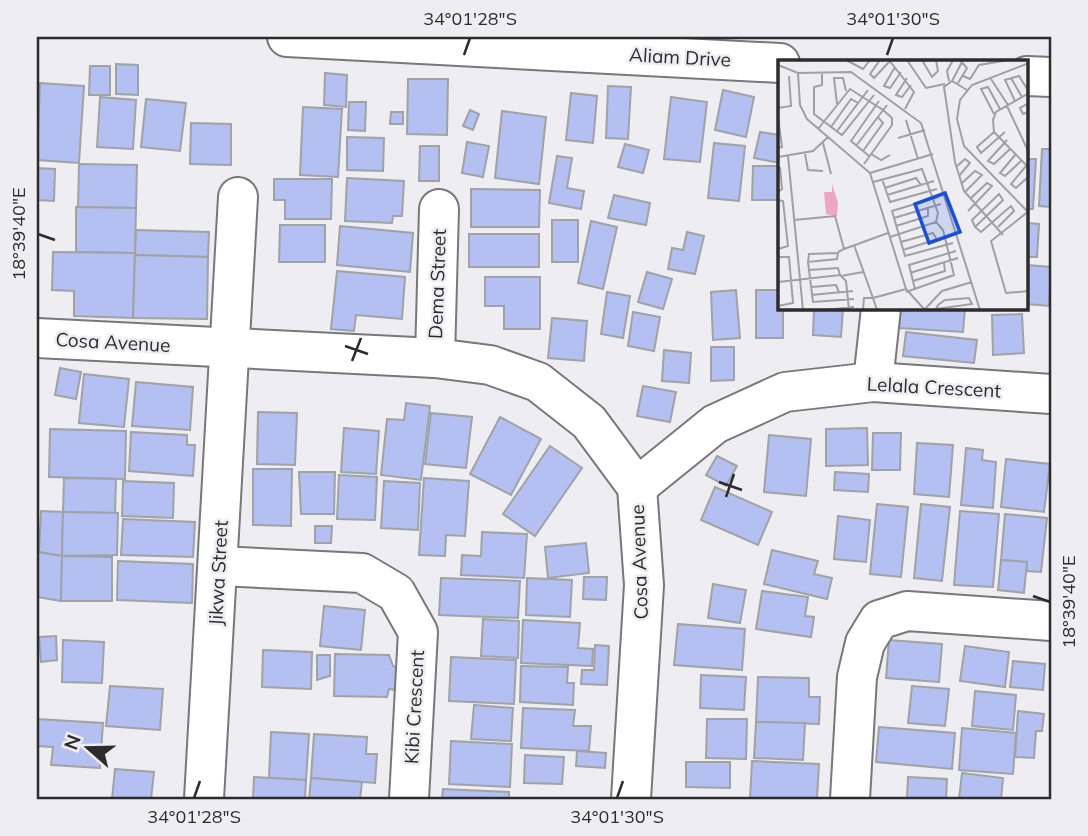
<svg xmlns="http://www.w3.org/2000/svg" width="1088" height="836" font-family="Mulish,sans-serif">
<rect width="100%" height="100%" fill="#eeedf2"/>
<g fill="#b4c0f1" stroke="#a0a2a6" stroke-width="2">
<polygon points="116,64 138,65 138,95 116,94"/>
<polygon points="90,66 110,66 110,95 89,95"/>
<polygon points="325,73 347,75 346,107 324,105"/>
<polygon points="408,79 448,79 447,135 407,134"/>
<polygon points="40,83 84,86 79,163 37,160"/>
<polygon points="608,86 631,87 628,139 606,138"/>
<polygon points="723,90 754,97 746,137 715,130"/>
<polygon points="571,93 597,96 593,143 566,140"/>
<polygon points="100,97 136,100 133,149 97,147"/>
<polygon points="671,97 707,102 700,162 664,159"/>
<polygon points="146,99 186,103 180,151 141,147"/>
<polygon points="349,102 366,102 365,131 348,130"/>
<polygon points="303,107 342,109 338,177 300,175"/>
<polygon points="470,110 479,114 473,130 463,126"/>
<polygon points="502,111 546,117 539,184 495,178"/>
<polygon points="391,112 403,112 403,124 390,124"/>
<polygon points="191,123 231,124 231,165 190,164"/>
<polygon points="760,132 780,135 780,163 754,158"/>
<polygon points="347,137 384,138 383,171 347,170"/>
<polygon points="467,142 489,146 483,177 462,173"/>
<polygon points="714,143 745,146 739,201 708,198"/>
<polygon points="625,144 649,150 643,173 618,167"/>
<polygon points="420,146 439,146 439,181 419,181"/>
<polygon points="1042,149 1051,149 1051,207 1039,206"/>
<polygon points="557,156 572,158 567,188 584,191 581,209 549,203"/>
<polygon points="1027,159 1036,159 1033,209 1027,209"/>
<polygon points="79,164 137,165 136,208 78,207"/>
<polygon points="753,166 780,166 780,200 752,200"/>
<polygon points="37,168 55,169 54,201 37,200"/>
<polygon points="347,178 404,181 402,216 393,216 392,223 345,221"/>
<polygon points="274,179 332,179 331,219 285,219 285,200 274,200"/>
<polygon points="471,189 540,190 539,227 471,227"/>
<polygon points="614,195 650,203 646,225 608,218"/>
<polygon points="76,207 136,208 135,253 76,252"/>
<rect x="552" y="220" width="26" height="42"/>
<polygon points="591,221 617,227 603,289 578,283"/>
<polygon points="1027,223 1039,224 1037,257 1027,257"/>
<polygon points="280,225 325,225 325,262 279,262"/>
<polygon points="340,226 413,233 410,272 337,265"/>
<polygon points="136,230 209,232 208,257 135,255"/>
<polygon points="687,232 704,236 695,274 668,269 672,248 683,250"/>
<rect x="469" y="234" width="70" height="33"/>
<polygon points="53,252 135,253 133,318 74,316 74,291 52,290"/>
<polygon points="135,255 208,257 207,319 133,318"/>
<polygon points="1027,265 1051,267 1049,306 1027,304"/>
<polygon points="337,271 405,277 402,319 356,315 354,331 331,329"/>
<polygon points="647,272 672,279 663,309 638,302"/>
<polygon points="485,277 540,277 540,329 504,329 504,306 485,306"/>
<polygon points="736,290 740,338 713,340 711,292"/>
<polygon points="756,290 780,290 780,308 783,308 783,338 756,338"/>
<polygon points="607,292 630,296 623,338 601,334"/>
<polygon points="814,308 843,308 841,337 813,335"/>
<polygon points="901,308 965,308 963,332 899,328"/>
<polygon points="633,312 660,317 654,351 628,346"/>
<polygon points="1022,314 1024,353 993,355 992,315"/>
<polygon points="552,318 587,321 584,361 548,358"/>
<polygon points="906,332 977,340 974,363 903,356"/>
<polygon points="711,347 734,347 734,380 711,381"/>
<polygon points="664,350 691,353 689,383 662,381"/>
<polygon points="60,368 81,372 76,399 55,395"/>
<polygon points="84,374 129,379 124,427 79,423"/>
<polygon points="136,382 193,387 190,430 132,426"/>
<polygon points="643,386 676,392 670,422 637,416"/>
<polygon points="406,403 430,406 421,480 381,475 387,419 404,420"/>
<polygon points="258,412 297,413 295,465 257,464"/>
<polygon points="431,413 472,417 466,468 425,464"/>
<polygon points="500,417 541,439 511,495 470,474"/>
<polygon points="344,428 379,431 376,474 341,472"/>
<polygon points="867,428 868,465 826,466 826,429"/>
<polygon points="50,429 126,431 125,479 49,477"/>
<polygon points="131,432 187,435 187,445 195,445 193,476 129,471"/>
<polygon points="873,433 901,433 900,470 872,470"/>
<polygon points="769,435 811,439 806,496 764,492"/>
<polygon points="917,443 953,445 949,497 914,494"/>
<polygon points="550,446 582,468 535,536 503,514"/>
<polygon points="966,448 983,450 982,460 996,462 993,508 961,505"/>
<polygon points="717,456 737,466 726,486 706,475"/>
<polygon points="1006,459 1050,464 1044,512 1001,507"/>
<polygon points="253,469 292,469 291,526 253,525"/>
<polygon points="299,472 335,472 334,514 301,514"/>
<polygon points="835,472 869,474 868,492 834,490"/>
<polygon points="339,475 377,477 375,520 337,519"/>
<polygon points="64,478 116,479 115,513 63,512"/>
<polygon points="424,478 469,481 465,536 446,535 445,556 419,555"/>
<polygon points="123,481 174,483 173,518 122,516"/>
<polygon points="384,481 420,483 418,530 381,528"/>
<polygon points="715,487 772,512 758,545 701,520"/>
<polygon points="877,504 908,507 901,577 870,574"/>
<polygon points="921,504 950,507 942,581 914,578"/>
<polygon points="41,511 63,512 62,556 39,552"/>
<polygon points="960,511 999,514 993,587 954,585"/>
<polygon points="63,512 118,513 117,555 62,556"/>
<polygon points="1005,514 1047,518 1041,572 1026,571 1027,562 1001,560"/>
<polygon points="838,516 870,520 866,562 834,559"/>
<polygon points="123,519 195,522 193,557 121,555"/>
<polygon points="315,526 332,526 331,543 315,543"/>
<polygon points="482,532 527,534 524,578 461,575 462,555 481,556"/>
<polygon points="586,543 589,573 548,578 545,547"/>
<polygon points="772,550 818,561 814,574 832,578 827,599 764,584"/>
<polygon points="37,552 62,556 61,601 37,597"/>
<polygon points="62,556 112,557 112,601 61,601"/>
<polygon points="1001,560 1027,562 1024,593 998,590"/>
<polygon points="118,561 193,564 192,603 117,600"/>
<polygon points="584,577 607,577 606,600 583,599"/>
<polygon points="441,578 520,581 518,618 439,615"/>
<polygon points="527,578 572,580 570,617 526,615"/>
<polygon points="713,584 746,590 740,623 708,618"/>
<polygon points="762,591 808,597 805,616 814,617 811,637 756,629"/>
<polygon points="324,606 365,610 361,650 320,646"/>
<polygon points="483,619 519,621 518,658 481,656"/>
<polygon points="523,620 580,623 578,648 593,649 592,666 521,663"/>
<polygon points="678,624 745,629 742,670 674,665"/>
<polygon points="56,636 57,660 41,662 39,637"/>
<polygon points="63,640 104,642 102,683 62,682"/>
<polygon points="889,640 942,644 939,682 886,678"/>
<polygon points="595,645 609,646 607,685 581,684 582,670 594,670"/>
<polygon points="965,646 1009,652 1005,687 960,681"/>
<polygon points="263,650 312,652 311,689 262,687"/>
<polygon points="335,654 389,655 393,666 401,669 400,691 389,689 387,697 334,696"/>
<polygon points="317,655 330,655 330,676 317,680"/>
<polygon points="451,657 516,660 514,704 449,701"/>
<polygon points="1013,661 1045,664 1043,690 1010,687"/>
<polygon points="521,666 568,667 567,683 574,683 573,705 520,702"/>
<polygon points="701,675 746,677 744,710 700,708"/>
<polygon points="758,677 809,678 809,697 820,697 819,724 756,722"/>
<polygon points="110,686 163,689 160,730 106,726"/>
<polygon points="912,686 949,689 945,726 908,723"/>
<polygon points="975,691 1016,695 1013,730 972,726"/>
<polygon points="474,705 513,708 511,741 471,739"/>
<polygon points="523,708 575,710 573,726 591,726 589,751 521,748"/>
<polygon points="1018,711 1044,714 1042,731 1036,731 1034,758 1015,757"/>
<polygon points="37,719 103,723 100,768 51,765 53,747 37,746"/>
<polygon points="707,719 747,719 746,759 706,758"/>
<polygon points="756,722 805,723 803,760 754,758"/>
<polygon points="879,727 955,733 952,769 876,762"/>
<polygon points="962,728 1016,733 1013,774 959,770"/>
<polygon points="271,732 309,734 306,780 269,778"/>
<polygon points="314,734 367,737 366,754 377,754 375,783 311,778"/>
<polygon points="451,741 512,744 510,787 449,784"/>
<polygon points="577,751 606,753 605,768 576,766"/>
<polygon points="525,755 564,757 562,784 524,783"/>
<polygon points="752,761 819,764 817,799 750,799"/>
<polygon points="686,762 730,762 730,788 686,787"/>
<polygon points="115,769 154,772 151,799 112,799"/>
<polygon points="962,773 1003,778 1001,799 959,799"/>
<polygon points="254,777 306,780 305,799 253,799"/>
<polygon points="908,777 947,779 946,799 907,799"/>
<polygon points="311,778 362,782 360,799 309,799"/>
<polygon points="443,789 509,792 509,799 442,799"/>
</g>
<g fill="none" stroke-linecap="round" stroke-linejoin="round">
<defs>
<g id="minor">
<polyline points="37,338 435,358 490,365 538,382 589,422 637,487 644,585 631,799"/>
<polyline points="435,358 439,209"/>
<polyline points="873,382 881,308"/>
<polyline points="637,487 715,424 785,392 873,382 1051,394"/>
<polyline points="219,566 362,573 396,593 418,632 409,799"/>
<polyline points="204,799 238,197"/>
<polyline points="850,799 857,677 865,643 879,620 907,611 1051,621"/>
</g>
<g id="tertiary">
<polyline points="287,37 780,63"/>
<polyline points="1027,76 1051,77"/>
</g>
</defs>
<use href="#minor" stroke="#78777b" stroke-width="42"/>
<use href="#tertiary" stroke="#78777b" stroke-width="42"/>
<use href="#minor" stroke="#fff" stroke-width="38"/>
<use href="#tertiary" stroke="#fff" stroke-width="38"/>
</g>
<path fill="none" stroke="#2c2c2e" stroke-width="2.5" d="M464,55L470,38M887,55L893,38M38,234L55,240M345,346L368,354M352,361L361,338M719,482L742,490M726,497L734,474M1033,596L1050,602M194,798L200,781M617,798L623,781"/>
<g text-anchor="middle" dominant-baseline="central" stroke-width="5" stroke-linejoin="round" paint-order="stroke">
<g font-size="19" fill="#2c2c2e" stroke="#eeedf2">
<text transform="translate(680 57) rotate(3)">Aliam Drive</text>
<text transform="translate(437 284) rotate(-88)">Dema Street</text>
<text transform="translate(113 342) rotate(3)">Cosa Avenue</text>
<text transform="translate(934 387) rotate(3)">Lelala Crescent</text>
<text transform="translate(639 562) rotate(-92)">Cosa Avenue</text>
<text transform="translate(218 573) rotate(-87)">Jikwa Street</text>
<text transform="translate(414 707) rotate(-87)">Kibi Crescent</text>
</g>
</g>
<g transform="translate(778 60)">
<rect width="250" height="250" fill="#eeedf2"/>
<path d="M54,124L60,143L59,156L48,154L46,132H54Z" fill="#efa6c6"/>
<path fill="none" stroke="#a0a0a4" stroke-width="2" d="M68,0L85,9L92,0M102,0L92,14L96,18L112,1M111,0L136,32L127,49M129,0L148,28L167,24M144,0L154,17L160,11L158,0M251,3L194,25L182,40L179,59L186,86L251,153M0,5L20,13L73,12L143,63L202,250M117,7L106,26L112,28L123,12M44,12V25L36,27V54L64,75L96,35M20,13L22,45L29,59L92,113L128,229L146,249M185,16L192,19L201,5L231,0M129,18L118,35L124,37L133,25M233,18L244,37M213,19L230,45M171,21L169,11L175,0M174,21L184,2M180,23L189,8L182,0M189,30L174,21L166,27L177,102L186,131L225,175M251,33L218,52L215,60L216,72L251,108M237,41L227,20L241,16L251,32M251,43L242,48L245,54L251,52M59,44L56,18H65L68,31M229,46L251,93M0,48L13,46L11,16M216,54L203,29L210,27L222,49M0,57L4,87L0,88M128,60L140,99M53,67L73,39L80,43M40,69L72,29L105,50L114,58V65L86,104M59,71L90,30M216,72L199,87L203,93L227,72M120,78L147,70M229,80L210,101L216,104L232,89M45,83L53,114M78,86L109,45M85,91L105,63L100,57M27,94L30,110L45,111M93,94L103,100L112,95M237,95L222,113L227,116L243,101M10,96L25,250M91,96L73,81L101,41M0,97L35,91L50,77M248,106L233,124L238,128L251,116M178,107L187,99L192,103L181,116M92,113L155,94M104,119L112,142L159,129M95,122L144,109L160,153L158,162L112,177M183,124L197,111L204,115L187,132M107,128L138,118L143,125M0,132L4,129L2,107M109,135L156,121M160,137L114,151L127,196L175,183M0,140L5,141L10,186L0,189M190,151L214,126L209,123L193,138M251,151L213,181L228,233L251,231M116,158L163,144M16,160L57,156L66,189L60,192M118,166L150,156V148M197,167L225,140L221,134L194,160L197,167L203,172L233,146L236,151L220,167M123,182L155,173L159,180M76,185L95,238L128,229M66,189L110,173M125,190L173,175M60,193L59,199L30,202L31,194ZM0,197H11L15,243L0,246M30,202L35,242L76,239M31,210L60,208L62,215M132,213L180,198M63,216L85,212M135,221L167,211L166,203M0,222L62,215L68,221L71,250M33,227L58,225L61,232M137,229L131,205L178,191M128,232L176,215L165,170L158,162M33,235L75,231M46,250L76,247M85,250L86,238H95L99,250M146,250L164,231L194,222M157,250L158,249L160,245L167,240L191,238L194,244L158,249"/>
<path fill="#1d4ed8" fill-opacity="0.15" stroke="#1d4ed8" stroke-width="3.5" d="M167,133L182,172L151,183L137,144Z"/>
<rect width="250" height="250" fill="none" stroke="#2c2c2e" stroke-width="3.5"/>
</g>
<rect width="1088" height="836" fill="none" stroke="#eeedf2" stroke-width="77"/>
<g transform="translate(88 748) rotate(290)" stroke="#eeedf2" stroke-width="5" paint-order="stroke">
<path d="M0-5L12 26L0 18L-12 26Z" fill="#2c2c2e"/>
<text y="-10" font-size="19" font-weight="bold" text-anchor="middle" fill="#2c2c2e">N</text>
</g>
<rect x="38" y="38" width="1012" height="760" fill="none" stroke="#2c2c2e" stroke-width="2.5"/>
<g font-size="18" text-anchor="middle" fill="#2c2c2e">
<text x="470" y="25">34°01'28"S</text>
<text x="893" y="25">34°01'30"S</text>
<text transform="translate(19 234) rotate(-90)" y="6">18°39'40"E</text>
<text transform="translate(1069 602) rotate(-90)" y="6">18°39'40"E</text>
<text x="194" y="823">34°01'28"S</text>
<text x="617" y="823">34°01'30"S</text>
</g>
</svg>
